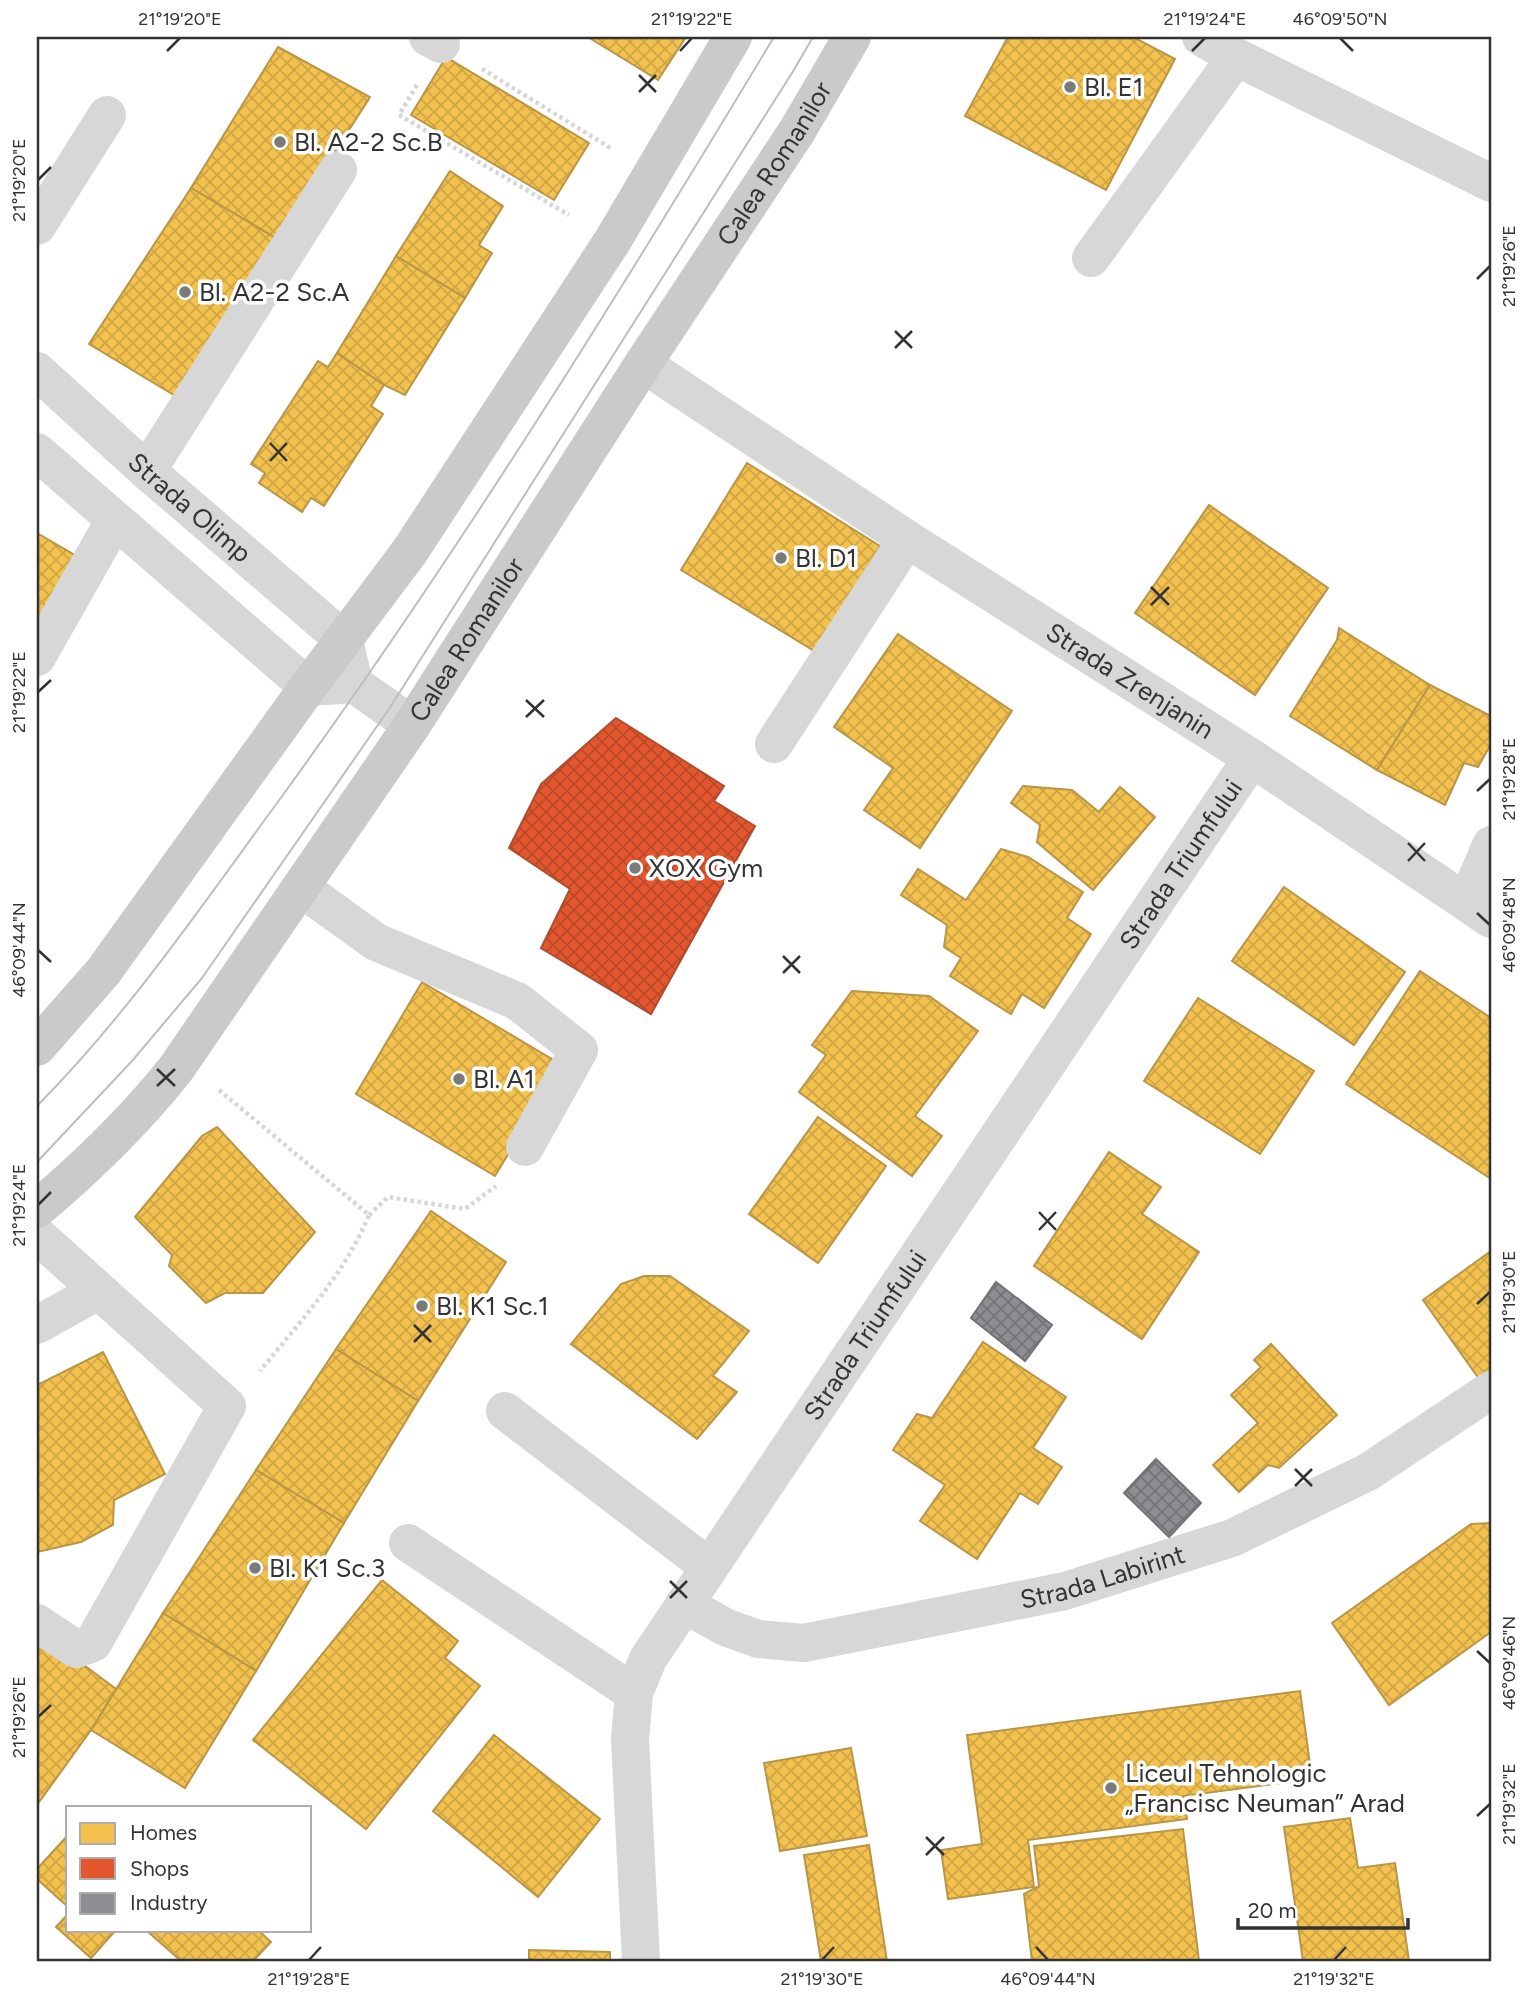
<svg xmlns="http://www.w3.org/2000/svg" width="1528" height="1998" font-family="Figtree,sans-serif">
<defs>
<pattern id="homes-cross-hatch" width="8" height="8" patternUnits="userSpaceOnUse" patternTransform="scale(1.75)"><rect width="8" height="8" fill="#f2c14e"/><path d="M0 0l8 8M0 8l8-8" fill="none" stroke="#d0a645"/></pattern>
<pattern id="shops-cross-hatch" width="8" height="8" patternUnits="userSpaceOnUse" patternTransform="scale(1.75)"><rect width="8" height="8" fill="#e4572e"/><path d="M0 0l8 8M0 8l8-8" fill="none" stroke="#b94928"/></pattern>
<pattern id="industry-cross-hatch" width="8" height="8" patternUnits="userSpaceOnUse" patternTransform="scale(1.75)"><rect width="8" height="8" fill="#8d8d92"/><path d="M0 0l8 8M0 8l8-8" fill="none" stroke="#747478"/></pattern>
</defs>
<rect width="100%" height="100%" fill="#fff"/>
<g fill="url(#homes-cross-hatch)" stroke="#b99646" stroke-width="2">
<polygon points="588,37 686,37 658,80"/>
<polygon points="1008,37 1133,37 1175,59 1106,190 965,116"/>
<polygon points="278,47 370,97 279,240 191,188"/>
<polygon points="446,57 589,143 554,200 411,115"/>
<polygon points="450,171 503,206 479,245 492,253 465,298 396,256"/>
<polygon points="191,188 279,240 182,400 89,344"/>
<polygon points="396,256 465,298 405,395 384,385 337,353"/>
<polygon points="337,353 384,385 371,406 383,414 324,506 311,498 302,512 259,483 265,473 251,464 318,361 328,367"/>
<polygon points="747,463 880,546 816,652 681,570"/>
<polygon points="1209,505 1328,588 1255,695 1135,613"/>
<polygon points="37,533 78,557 37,633"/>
<polygon points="1339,628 1430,685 1377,770 1290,716 1337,640"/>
<polygon points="898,634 1012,711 920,848 864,810 893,768 834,727"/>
<polygon points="1430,685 1491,716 1491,744 1478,767 1464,763 1445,805 1377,770"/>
<polygon points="1023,786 1072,790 1099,812 1120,787 1155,817 1093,890 1037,842 1040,825 1011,803"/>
<polygon points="1001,849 1028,857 1083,892 1067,918 1091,934 1044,1008 1022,994 1011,1014 950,976 961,958 944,947 947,925 901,895 918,869 966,900"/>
<polygon points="1284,887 1405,972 1354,1045 1232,961"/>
<polygon points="1420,971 1491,1018 1491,1179 1346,1084"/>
<polygon points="422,982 562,1065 495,1176 356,1094"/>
<polygon points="852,991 929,996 978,1031 915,1116 942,1136 912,1176 799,1092 826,1055 812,1045"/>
<polygon points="1198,998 1314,1071 1260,1154 1144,1081"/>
<polygon points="818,1117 886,1166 818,1263 749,1214"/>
<polygon points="217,1127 315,1232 263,1293 225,1293 206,1303 169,1266 172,1255 135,1217 202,1136"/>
<polygon points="1109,1152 1161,1187 1142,1214 1199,1252 1142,1339 1034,1266"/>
<polygon points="431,1211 506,1262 418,1401 336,1349"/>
<polygon points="1491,1251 1491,1376 1482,1383 1423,1300"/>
<polygon points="644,1276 670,1276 749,1331 713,1376 737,1392 697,1439 571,1344 621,1284"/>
<polygon points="983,1342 1066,1397 1033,1448 1062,1467 1038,1504 1020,1493 977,1559 920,1521 945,1485 893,1450 917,1414 932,1418"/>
<polygon points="1271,1344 1337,1415 1279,1468 1268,1465 1239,1492 1213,1465 1258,1423 1231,1395 1261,1367 1254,1360"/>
<polygon points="336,1349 418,1401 344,1523 256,1470"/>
<polygon points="103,1352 165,1474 114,1500 113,1525 81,1542 37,1552 37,1385"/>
<polygon points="256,1470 344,1523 256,1671 163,1613"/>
<polygon points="1491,1523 1491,1632 1389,1705 1332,1623 1471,1524"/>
<polygon points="382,1580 458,1641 445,1658 480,1686 366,1829 253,1740"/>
<polygon points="163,1613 256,1671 185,1788 91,1730"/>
<polygon points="37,1630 116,1689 91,1730 37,1805"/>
<polygon points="1300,1691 1312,1779 1183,1796 1187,1819 1028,1840 1034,1887 948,1899 941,1850 982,1844 967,1735"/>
<polygon points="494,1735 600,1819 538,1897 433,1811"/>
<polygon points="851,1748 867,1836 780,1851 764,1763"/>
<polygon points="1350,1818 1358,1868 1395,1863 1409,1961 1303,1961 1284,1827"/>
<polygon points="1183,1829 1199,1961 1032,1961 1024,1894 1039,1886 1034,1846"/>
<polygon points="68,1835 68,1907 37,1879 37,1869"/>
<polygon points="869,1845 887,1961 821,1961 804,1855"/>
<polygon points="68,1914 68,1930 116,1930 91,1958 56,1927"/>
<polygon points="146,1930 258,1930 271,1942 253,1961 181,1961"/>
<polygon points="529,1950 610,1952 610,1961 529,1961"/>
</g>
<polygon fill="url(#shops-cross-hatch)" stroke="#af4c30" stroke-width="2" points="616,718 724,786 714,801 755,826 651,1014 541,948 570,889 509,848 541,784"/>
<g fill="url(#industry-cross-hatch)" stroke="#727276" stroke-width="2">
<polygon points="996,1282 1052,1325 1025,1361 971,1318"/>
<polygon points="1156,1459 1201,1503 1169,1537 1124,1493"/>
</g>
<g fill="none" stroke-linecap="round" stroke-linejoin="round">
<g stroke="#d6d6d6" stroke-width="4.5" stroke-dasharray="3.5 3.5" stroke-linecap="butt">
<polyline points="482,69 612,149"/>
<polyline points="417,85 399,115 569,215"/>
<path d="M219,1090L369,1215C343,1277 301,1320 260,1371"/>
<polyline points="369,1215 388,1197 465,1209 496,1186"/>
</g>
<g stroke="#d7d7d7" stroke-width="38">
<polyline points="428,37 441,44"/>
<polyline points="1201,37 1236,57 1491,183"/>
<polyline points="37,226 107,115"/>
<polyline points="1091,258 1236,57"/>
<path id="s1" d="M643,364L907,539L1252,758L1491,919"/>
<path id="s2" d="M37,371L147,471L344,640L354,684L412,725"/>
<polyline points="37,452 308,687 342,685"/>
<polyline points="147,471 338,170"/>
<polyline points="37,657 114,521"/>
<polyline points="774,744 907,539"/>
<polyline points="301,888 376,942 517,1001 579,1050 525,1147"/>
<polyline points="1467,902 1491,845"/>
<polyline points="37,1235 227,1406 93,1643 76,1649 37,1623"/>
<polyline points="37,1325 98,1291"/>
<polyline points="505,1411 709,1567"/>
<polyline points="408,1543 634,1693"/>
<path id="s3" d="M684,1604L725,1627L758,1639L804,1643L1065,1591L1232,1538L1368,1472L1491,1390"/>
<path id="s4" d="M641,1961L630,1739L634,1693L648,1659L1252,758"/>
</g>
<g stroke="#cacaca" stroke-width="38">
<polyline points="37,1047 103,972 308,687 410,551 613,240 733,37"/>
<path id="s5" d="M37,1209C88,1166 134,1121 175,1070L412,725L643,364L797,131L852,37"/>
</g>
<g stroke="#bebebe" stroke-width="2">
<path d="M37,1106C129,1013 203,904 280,799C458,554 618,296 774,37"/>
<polyline points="37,1162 132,1061 202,978 389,709 792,73 813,37"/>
</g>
</g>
<path fill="none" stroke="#333" stroke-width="2.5" d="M1340,38L1353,51M167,51L180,38M680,51L692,38M1192,51L1205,38M639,75L656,92M639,92L656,75M38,180L51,167M1477,279L1490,266M895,331L912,348M895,348L912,331M270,443L287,461M270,461L287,443M1151,587L1169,605M1151,605L1169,587M38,692L51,680M526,700L544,717M526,717L544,700M1477,791L1490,779M1408,843L1425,861M1408,861L1425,843M1477,913L1490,925M38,950L51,962M783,956L800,973M783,973L800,956M157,1069L175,1086M157,1086L175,1069M38,1205L51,1192M1039,1212L1056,1230M1039,1230L1056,1212M1477,1304L1490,1292M414,1325L431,1342M414,1342L431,1325M1295,1469L1312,1486M1295,1486L1312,1469M670,1581L687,1598M670,1598L687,1581M1477,1651L1490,1663M38,1717L51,1705M1477,1816L1490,1804M926,1837L944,1855M926,1855L944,1837M1036,1947L1048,1960M309,1960L321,1947M822,1960L834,1947M1334,1960L1346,1947"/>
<g fill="#7a7a7a" stroke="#fff" stroke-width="2.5">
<circle cx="1070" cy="87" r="7"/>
<circle cx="280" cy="142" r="7"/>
<circle cx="185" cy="292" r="7"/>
<circle cx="781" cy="558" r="7"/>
<circle cx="635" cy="868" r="7"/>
<circle cx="459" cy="1079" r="7"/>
<circle cx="422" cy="1306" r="7"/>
<circle cx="255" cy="1568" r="7"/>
<circle cx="1111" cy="1788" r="7"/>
</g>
<g text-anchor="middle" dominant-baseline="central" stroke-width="7" stroke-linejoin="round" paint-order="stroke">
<g font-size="26" fill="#333" stroke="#fff" text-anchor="start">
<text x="1084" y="87">Bl. E1</text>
<text x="294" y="142">Bl. A2-2 Sc.B</text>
<text x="199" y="292">Bl. A2-2 Sc.A</text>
<text x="795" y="558">Bl. D1</text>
<text x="649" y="868">XOX Gym</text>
<text x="473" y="1079">Bl. A1</text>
<text x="436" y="1306">Bl. K1 Sc.1</text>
<text x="269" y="1568">Bl. K1 Sc.3</text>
<text x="1125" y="1773">Liceul Tehnologic<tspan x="1125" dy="30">„Francisc Neuman” Arad</tspan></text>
</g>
<g font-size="26" fill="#333" stroke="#fff">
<text stroke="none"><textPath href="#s5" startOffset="1283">Calea Romanilor</textPath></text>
<text stroke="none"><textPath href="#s2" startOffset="205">Strada Olimp</textPath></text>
<text stroke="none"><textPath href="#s5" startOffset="716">Calea Romanilor</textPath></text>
<text stroke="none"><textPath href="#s1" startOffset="581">Strada Zrenjanin</textPath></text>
<text stroke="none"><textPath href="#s4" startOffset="1262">Strada Triumfului</textPath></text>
<text stroke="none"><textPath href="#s4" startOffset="695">Strada Triumfului</textPath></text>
<text stroke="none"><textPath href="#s3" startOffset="434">Strada Labirint</textPath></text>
</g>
</g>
<rect width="1528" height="1998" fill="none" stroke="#ffffff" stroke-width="77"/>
<rect x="66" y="1806" width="245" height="126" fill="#ffffff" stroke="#adadad" stroke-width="2"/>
<rect x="80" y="1823" width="35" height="21" fill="#f2c14e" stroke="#adadad" stroke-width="2"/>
<text x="130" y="1840" font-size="21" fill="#333333">Homes</text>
<rect x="80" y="1858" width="35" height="21" fill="#e4572e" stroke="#adadad" stroke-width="2"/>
<text x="130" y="1876" font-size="21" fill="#333333">Shops</text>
<rect x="80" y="1893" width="35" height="21" fill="#8d8d92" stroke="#adadad" stroke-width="2"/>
<text x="130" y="1910" font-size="21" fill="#333333">Industry</text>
<path d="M1238 1918v10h170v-10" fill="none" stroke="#333333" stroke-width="3.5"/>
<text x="1248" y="1918" font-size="21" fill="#333333" stroke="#ffffff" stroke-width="5" paint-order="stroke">20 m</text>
<rect x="38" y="38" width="1452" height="1922" fill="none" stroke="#333" stroke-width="2.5"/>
<g font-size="18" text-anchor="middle" fill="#333">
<text x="180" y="25">21°19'20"E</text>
<text x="692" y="25">21°19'22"E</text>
<text x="1205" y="25">21°19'24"E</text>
<text x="1340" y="25">46°09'50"N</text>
<text transform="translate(19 180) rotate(-90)" y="6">21°19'20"E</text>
<text transform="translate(1509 266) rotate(-90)" y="6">21°19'26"E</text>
<text transform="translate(19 692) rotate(-90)" y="6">21°19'22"E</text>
<text transform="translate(1509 779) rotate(-90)" y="6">21°19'28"E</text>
<text transform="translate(1509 925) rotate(-90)" y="6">46°09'48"N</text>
<text transform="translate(19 950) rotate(-90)" y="6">46°09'44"N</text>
<text transform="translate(19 1205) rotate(-90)" y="6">21°19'24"E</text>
<text transform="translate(1509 1292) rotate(-90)" y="6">21°19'30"E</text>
<text transform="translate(1509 1663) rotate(-90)" y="6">46°09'46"N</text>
<text transform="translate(19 1717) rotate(-90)" y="6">21°19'26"E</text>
<text transform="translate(1509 1804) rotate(-90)" y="6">21°19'32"E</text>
<text x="309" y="1985">21°19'28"E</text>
<text x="822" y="1985">21°19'30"E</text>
<text x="1048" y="1985">46°09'44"N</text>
<text x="1334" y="1985">21°19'32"E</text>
</g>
</svg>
